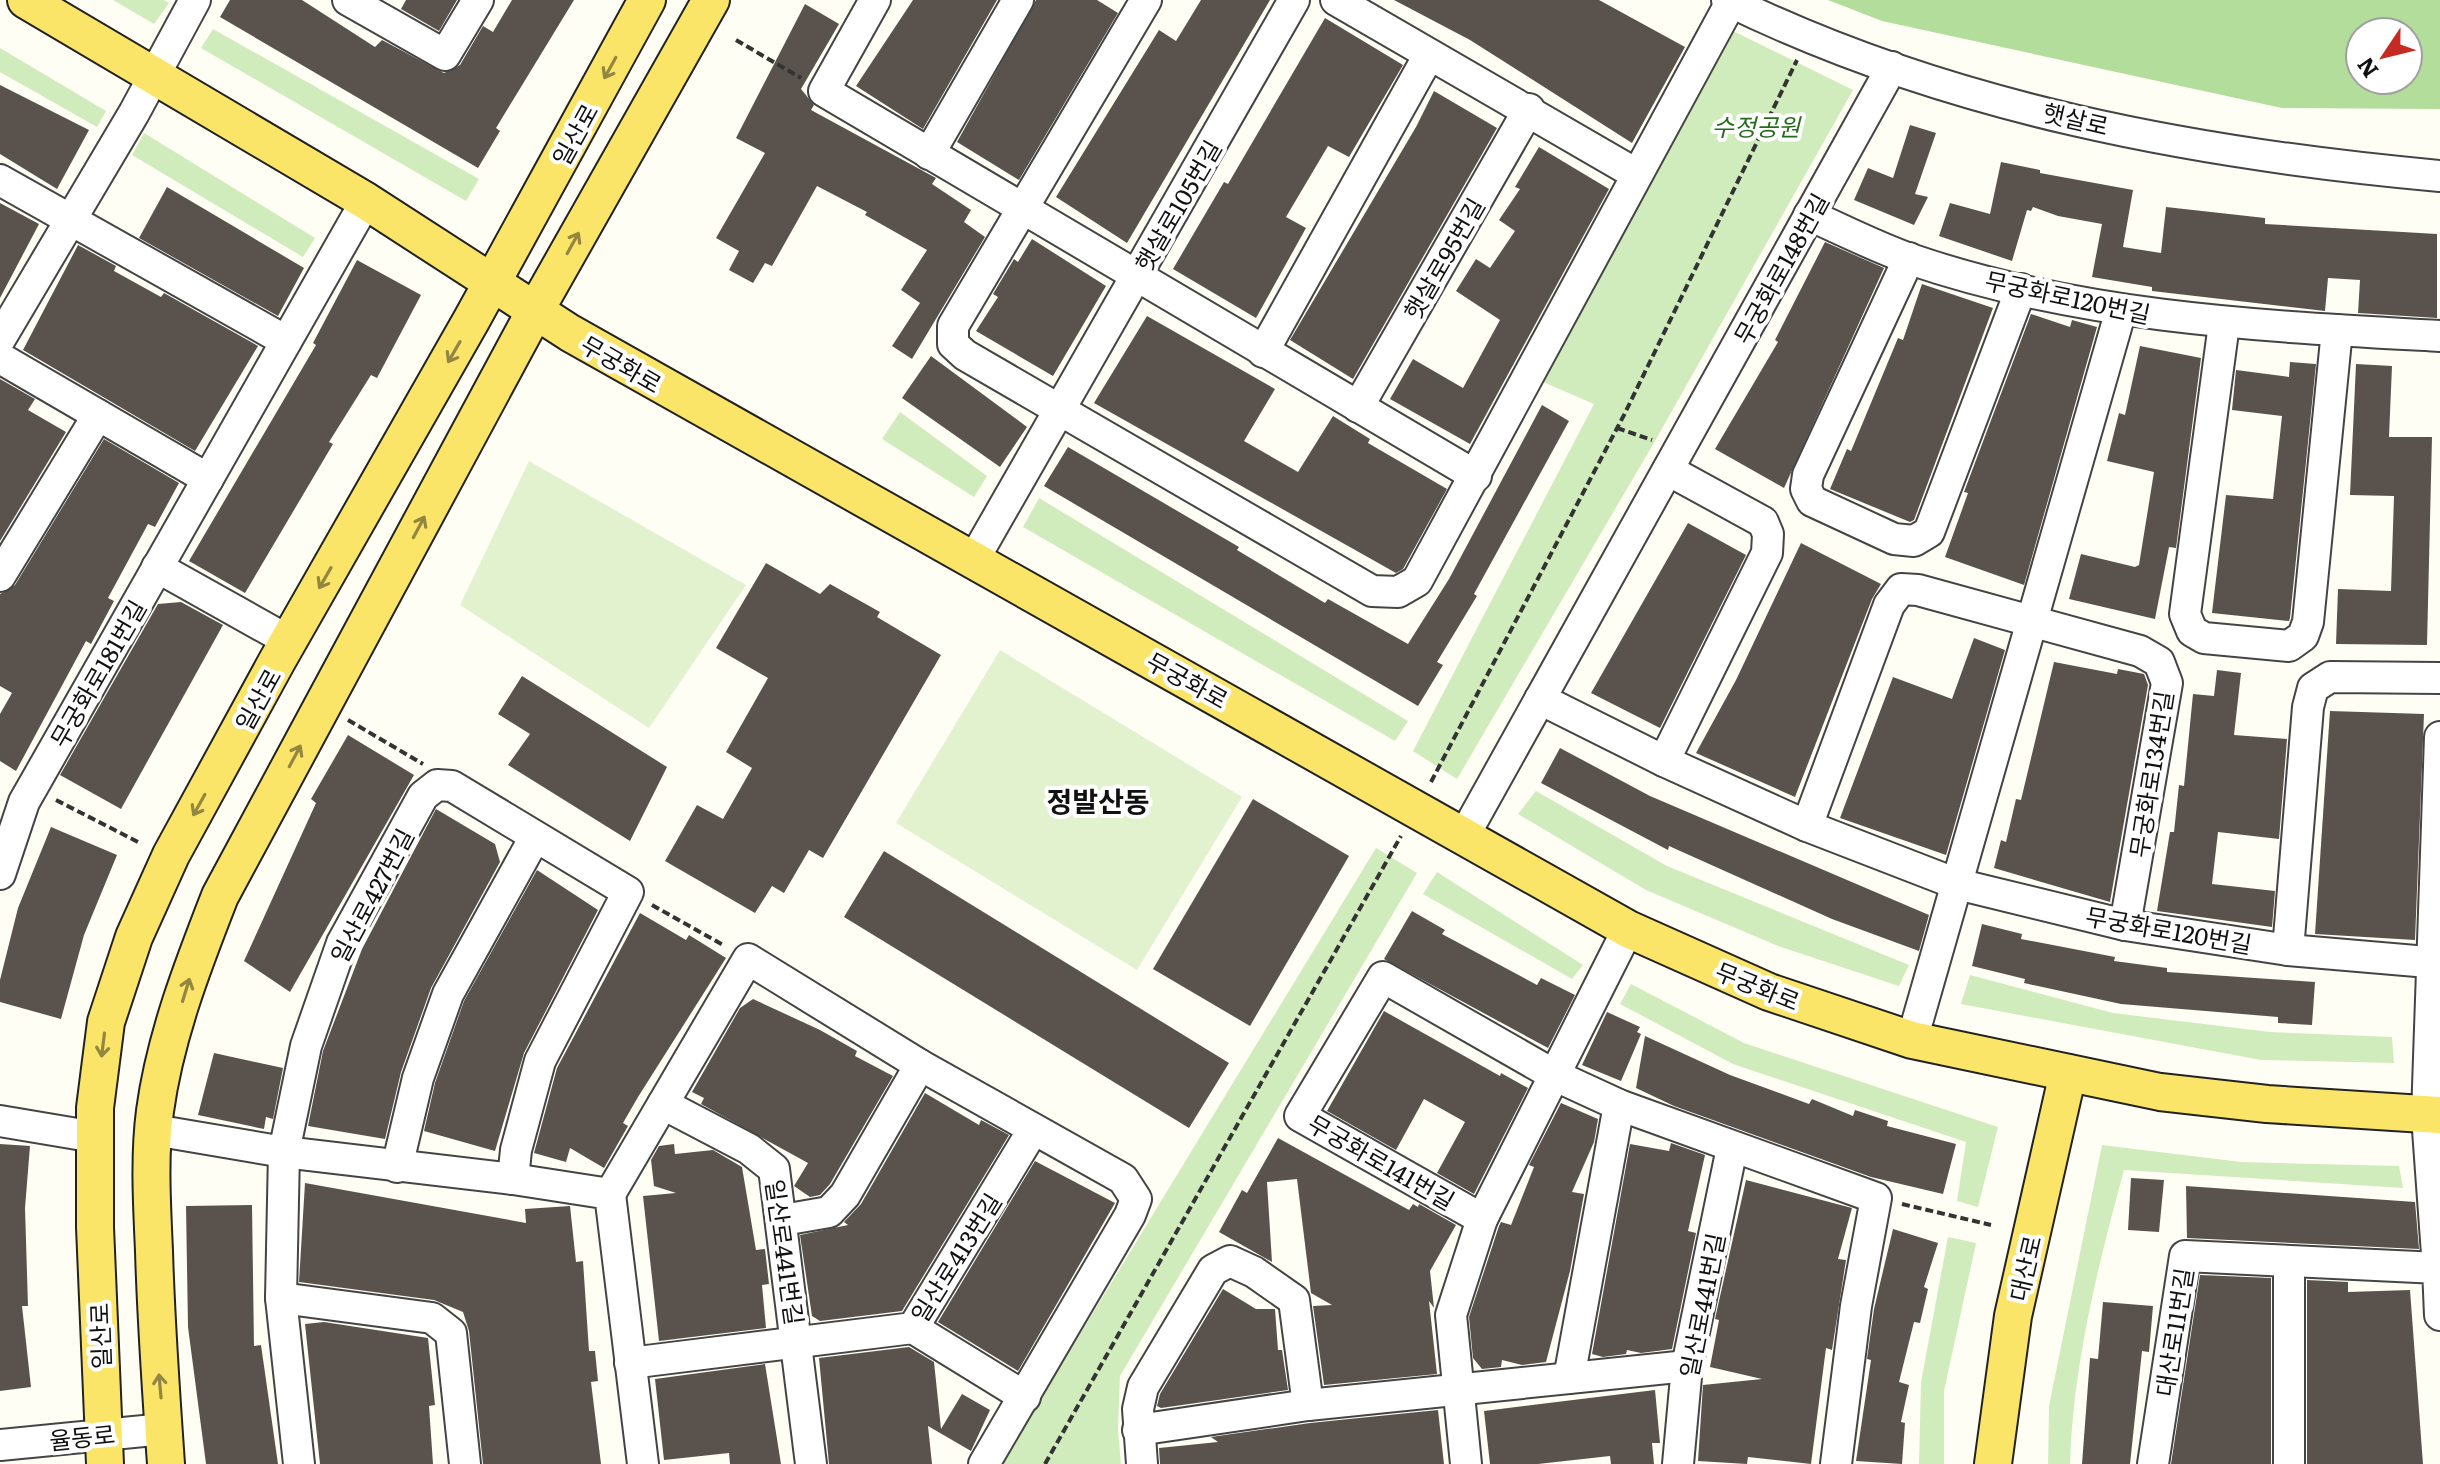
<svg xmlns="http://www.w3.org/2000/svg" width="2440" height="1464" font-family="Literata,'Noto Sans KR',serif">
<rect width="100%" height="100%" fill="#fffef4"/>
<g fill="#d0ecbc">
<polygon points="113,0 164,0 169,3 154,24"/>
<polygon points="213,29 479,179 466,201 201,48"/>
<polygon points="1731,30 1853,90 1655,441 1457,779 1413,751 1594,404 1543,382"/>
<polygon points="0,48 106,111 97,127 0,72"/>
<polygon points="144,133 315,238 303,257 132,155"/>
<polygon points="900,412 987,476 974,497 882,439"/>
<polygon points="1039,498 1408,721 1395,741 1023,527"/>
<polygon points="1536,791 1667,866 1909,965 1899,986 1778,946 1646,890 1518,814"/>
<polygon points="1376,848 1417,873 1120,1376 1118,1430 1121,1464 1001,1464"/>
<polygon points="1437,872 1583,965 1572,979 1423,894"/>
<polygon points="1970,975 2113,1013 2270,1032 2392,1037 2394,1063 2261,1060 1961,1004"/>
<polygon points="1631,984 1744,1043 1998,1127 1978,1207 1957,1201 1966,1142 1733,1064 1620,1004"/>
<path d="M2102,1145L2241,1162L2399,1166L2403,1188L2124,1170C2098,1266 2073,1364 2070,1464H2048L2049,1406Z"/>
<polygon points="1948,1237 1976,1243 1944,1391 1944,1464 1919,1464 1921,1382"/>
</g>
<path fill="#b2dd9b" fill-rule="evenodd" d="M1828,0H2440V109L2282,108L1882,21ZM2360,32H2408V80H2360Z"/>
<g fill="#e2f2ce">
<polygon points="529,461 746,585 649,728 460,605"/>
<polygon points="1000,650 1242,797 1137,970 896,823"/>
</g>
<g fill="#5a534d">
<polygon points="230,0 302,0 375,47 382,40 444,73 460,65 483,26 493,32 512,0 574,0 496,128 500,131 478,168 220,17"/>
<polygon points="406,0 457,0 439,31 401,9"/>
<polygon points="913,0 997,0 923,129 856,86"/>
<polygon points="1036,0 1097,0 1118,13 1019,180 957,142"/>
<polygon points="1201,0 1270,0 1127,243 1056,197 1159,30 1176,41"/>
<polygon points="1394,0 1599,0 1685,47 1632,143 1470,40"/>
<polygon points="805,4 839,24 801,89 814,105 811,110 936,178 932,184 971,210 964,222 985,237 912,359 892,346 920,303 901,290 927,250 865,215 867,212 817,186 772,266 765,263 753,283 729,270 739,251 716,238 765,153 736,138"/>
<polygon points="1325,18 1403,65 1349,157 1328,146 1286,217 1306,228 1256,318 1173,269 1224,182 1228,184"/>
<polygon points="0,85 89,130 57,189 0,154"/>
<polygon points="1434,91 1497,128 1353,379 1290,340 1416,127"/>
<polygon points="1910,125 1936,133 1915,194 1928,197 1914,225 1854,200 1868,168 1893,178"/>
<polygon points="1539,147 1609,189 1470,444 1390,399 1413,359 1463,388 1500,320 1456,291 1476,259 1490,268 1515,231 1499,220 1520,189 1515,187"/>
<polygon points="2001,162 2040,170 2040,173 2133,190 2123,247 2161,253 2166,207 2265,218 2265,224 2437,234 2437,318 2358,313 2360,280 2328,278 2325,311 2152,291 2152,287 2092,277 2102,224 2058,216 2033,207 2031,211 2027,210 2012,261 1939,236 1950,203 1990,214"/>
<polygon points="167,187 304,268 278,316 139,238"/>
<polygon points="0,203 39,224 0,298"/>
<polygon points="1032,239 1106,286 1053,376 976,331 998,297 993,294 1014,259 1018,262"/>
<polygon points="1825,242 1884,268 1784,488 1715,449 1778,342 1775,340"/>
<polygon points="78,245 116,266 114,271 161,297 164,293 258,346 195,451 23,350"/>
<polygon points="357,260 421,295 377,378 371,375 329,442 333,444 245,593 189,561 316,345 313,343"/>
<polygon points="1922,284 1993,308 1914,520 1910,522 1830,489 1847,449 1851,451 1898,338 1903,340"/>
<polygon points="2031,314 2070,327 2072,320 2097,327 2024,585 1945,557 1968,493 1964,492"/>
<polygon points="1147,316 1275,389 1244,441 1298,472 1333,416 1370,439 1368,443 1447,489 1403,569 1396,573 1094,403"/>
<polygon points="2140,346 2201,358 2176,548 2169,547 2155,619 2069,599 2081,554 2135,567 2139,565 2154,472 2107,461 2119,413 2125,415"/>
<polygon points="931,356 1027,427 1000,467 902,398"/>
<polygon points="2290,362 2316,364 2290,618 2289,621 2212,613 2226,495 2273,499 2282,416 2232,410 2236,370 2289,377"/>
<polygon points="2356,364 2392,366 2389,437 2432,437 2427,645 2336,644 2338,589 2391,591 2394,496 2350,495"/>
<polygon points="0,379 35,399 28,410 66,432 0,541"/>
<polygon points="1542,405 1569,421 1474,594 1477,596 1437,662 1443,665 1418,706 1044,486 1068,447 1239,547 1237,550 1325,603 1328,599 1408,644 1449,579"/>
<polygon points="104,439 179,483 155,527 148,524 108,598 114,601 91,644 86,641 16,771 0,761 0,714 12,693 0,686 0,594 15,585"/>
<polygon points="1688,523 1746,555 1660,728 1591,693"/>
<polygon points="1801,543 1881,584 1872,599 1795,797 1696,753 1736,680"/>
<polygon points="766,563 820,594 830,584 880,612 877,617 941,655 823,858 809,850 784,893 772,886 755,913 665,861 697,805 723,819 752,768 726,752 768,678 716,648"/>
<polygon points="181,602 223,625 121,809 60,775 158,604"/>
<polygon points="1974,638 2005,650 1946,855 1840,818 1893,677 1952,699"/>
<polygon points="2054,662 2117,674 2118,669 2144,674 2148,685 2110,902 1994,868 2001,840 2006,842 2016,799 2021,800"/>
<polygon points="2217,670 2241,673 2234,735 2287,739 2279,839 2218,832 2212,884 2275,891 2272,927 2157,911 2170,832 2174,832 2179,785 2184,786 2193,694 2214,696"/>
<polygon points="522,676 667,767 630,841 508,765 530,734 498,714"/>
<polygon points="2330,711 2424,714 2415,940 2315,934"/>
<polygon points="348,735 414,775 290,992 244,961 316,803 311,799"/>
<polygon points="1560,748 1650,796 1929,915 1919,951 1832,919 1669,846 1668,850 1541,783"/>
<polygon points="1253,799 1349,856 1250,1026 1153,969"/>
<polygon points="436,809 495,844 500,862 431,988 401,1072 385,1139 308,1126 323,1051 362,949"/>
<polygon points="51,827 117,855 84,935 61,1019 0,1002 0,980 18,908"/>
<polygon points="884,851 1229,1063 1189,1128 844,917"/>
<polygon points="537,870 598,910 524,1053 495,1151 424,1131 435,1083 464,1001"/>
<polygon points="1412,911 1445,930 1442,934 1537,985 1541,978 1575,995 1548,1048 1384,959"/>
<polygon points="640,913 686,940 689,935 726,958 638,1097 623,1123 628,1126 604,1168 570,1148 566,1162 534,1153 557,1068"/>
<polygon points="1982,924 2022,934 2021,939 2115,957 2114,961 2167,968 2167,972 2315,982 2312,1025 2278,1023 2278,1017 2121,1004 2024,983 2025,979 1972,966"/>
<polygon points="753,999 820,1030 857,1051 855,1056 893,1076 830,1184 820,1195 810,1197 794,1186 808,1163 701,1104 704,1098 692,1092 740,1008"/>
<polygon points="1384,1011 1500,1076 1501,1073 1528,1088 1474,1194 1437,1173 1465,1122 1424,1099 1396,1150 1327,1111"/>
<polygon points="1607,1012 1640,1027 1637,1032 1641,1034 1621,1081 1582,1065"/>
<polygon points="1645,1036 1730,1075 1809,1104 1812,1099 1853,1116 1855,1110 1888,1121 1887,1126 1956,1144 1943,1194 1871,1177 1674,1106 1636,1088"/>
<polygon points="214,1053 283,1068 273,1119 266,1117 264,1129 198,1115"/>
<polygon points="925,1093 979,1125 981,1120 1009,1135 902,1311 820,1321 812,1316 800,1235 848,1225 844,1222 861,1204"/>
<polygon points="1561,1103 1598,1119 1594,1142 1572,1192 1584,1194 1570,1271 1546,1362 1522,1365 1502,1360 1501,1367 1482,1369 1473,1358 1469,1317 1499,1226 1501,1222 1511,1225 1534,1167 1529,1165"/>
<polygon points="1278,1138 1409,1210 1413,1204 1418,1207 1419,1204 1456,1225 1430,1271 1434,1308 1429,1301 1437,1374 1324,1385 1313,1306 1332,1305 1311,1293 1297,1179 1267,1182 1272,1262 1219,1232 1242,1190 1247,1193"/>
<polygon points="1671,1143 1705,1155 1688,1231 1696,1233 1672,1349 1641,1353 1627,1350 1626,1354 1603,1357 1592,1354 1630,1144 1669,1151"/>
<polygon points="0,1144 30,1146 25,1208 28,1306 22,1306 31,1387 0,1391"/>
<polygon points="674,1144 675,1154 713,1150 742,1167 756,1250 765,1249 769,1284 762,1285 766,1328 659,1341 643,1196 676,1193 654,1186 651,1160 659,1146"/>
<polygon points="1035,1161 1115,1203 1018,1371 938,1322"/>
<polygon points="2131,1178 2164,1180 2159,1232 2128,1230"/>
<polygon points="1746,1180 1852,1208 1838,1259 1846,1260 1832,1350 1826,1348 1811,1464 1748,1457 1747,1464 1698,1461 1703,1385 1762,1379 1710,1367 1719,1320 1715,1319"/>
<polygon points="305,1183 526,1223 525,1209 570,1206 576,1262 583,1261 589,1351 595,1351 598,1381 591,1382 601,1464 483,1464 469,1331 463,1312 434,1300 299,1282"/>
<polygon points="2186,1186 2415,1202 2419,1249 2187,1238"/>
<polygon points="252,1205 254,1346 261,1345 278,1464 206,1464 188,1327 186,1206"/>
<polygon points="1893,1229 1938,1243 1924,1287 1928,1289 1920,1323 1914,1322 1899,1382 1909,1385 1901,1422 1905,1423 1902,1464 1856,1461 1871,1360 1867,1359 1874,1309"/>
<polygon points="2200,1275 2271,1278 2271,1464 2171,1464"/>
<polygon points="2307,1280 2348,1282 2348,1292 2410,1290 2423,1464 2307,1464"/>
<polygon points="1223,1289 1256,1309 1275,1309 1278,1350 1282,1350 1288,1390 1161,1408 1157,1406 1160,1394"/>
<polygon points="2103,1302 2153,1306 2149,1352 2142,1351 2130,1464 2082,1464 2090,1358 2098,1359"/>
<polygon points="324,1322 428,1338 435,1405 429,1406 433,1464 320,1464 305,1324"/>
<polygon points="909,1347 934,1362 941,1429 962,1394 990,1410 971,1451 928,1426 932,1464 829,1464 819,1358"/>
<polygon points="765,1364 781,1464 730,1464 729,1453 664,1460 655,1379"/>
<polygon points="1655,1390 1660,1443 1652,1443 1654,1464 1611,1464 1610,1456 1538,1464 1490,1464 1484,1411"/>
<polygon points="1438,1410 1444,1464 1160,1464 1159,1448 1218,1442 1211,1437 1310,1423"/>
</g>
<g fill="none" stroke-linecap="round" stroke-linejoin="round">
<defs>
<g id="minor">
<polyline points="348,0 445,55 478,0"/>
<polyline points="875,0 824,91 1476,476"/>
<polyline points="1146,0 953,326 953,344 965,355 1372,591 1398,592 1417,581 1731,2"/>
<polyline points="1336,0 1636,174"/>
<path d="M1727,0C1947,108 2197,154 2440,176"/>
<polyline points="929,154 1018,0"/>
<polyline points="0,180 286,341"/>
<path d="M1809,215C1843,230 1876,247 1910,259C2082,318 2261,326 2440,336"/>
<polyline points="1909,258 1808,475 1806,489 1812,501 1894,539 1914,541 1929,532 2021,289"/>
<polyline points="2224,324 2185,614 2192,631 2204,638 2289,646 2303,636 2308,622 2337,330"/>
<polyline points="0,339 134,113 195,0"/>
<polyline points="1263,352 1429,55"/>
<polyline points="0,358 208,479"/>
<polyline points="1358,407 1529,109"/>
<polyline points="974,559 1294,0"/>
<polyline points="157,567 289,641"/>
<polyline points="0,576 98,415"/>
<polyline points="1540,699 1664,761 1807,826 1957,884 2125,925 2288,950 2440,963"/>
<polyline points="1664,761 1767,553 1768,534 1763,522 1668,470"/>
<polyline points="1807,826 1889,605 1901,589 1918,590 2140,651 2159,662 2167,683 2125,925"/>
<polyline points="1465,834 1892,67"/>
<polyline points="0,874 24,802 366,201"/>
<polyline points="2288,950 2308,707 2313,688 2330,677 2440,678"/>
<polyline points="1912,1040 2121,310"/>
<polyline points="663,1104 749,1149 774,1169 811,1464"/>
<polyline points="0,1121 95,1137"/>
<polyline points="154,1130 284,1152 513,1179 610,1194 643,1464"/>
<polyline points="397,1167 418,1078 448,994 535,837"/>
<polyline points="610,1194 748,959 920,1065 1123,1179 1136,1199 1130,1215 984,1464"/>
<polyline points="1482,1219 1300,1116 1383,977 1556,1076 1619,1105 1876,1198 1856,1306 1836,1464"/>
<polyline points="783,1220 829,1212 845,1195 920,1065"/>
<polyline points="2438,1268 2427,1116 2440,737"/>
<polyline points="281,1298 432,1318 451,1333 465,1464"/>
<polyline points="913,1328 1025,1397"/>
<polyline points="630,1363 913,1328 1033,1130"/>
<polyline points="1569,1378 1619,1105"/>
<polyline points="1138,1430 1308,1405 1687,1366"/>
<polyline points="0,1445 164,1429"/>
<polyline points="299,1464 281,1298 284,1152 306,1046 342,943 423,796 437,785 452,786 628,892 540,1061 516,1150 513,1179"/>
<polyline points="1142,1464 1138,1409 1143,1387 1213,1270 1230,1261 1254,1272 1294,1300 1308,1405"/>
<polyline points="1466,1464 1451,1315 1482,1219 1628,929"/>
<polyline points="1678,1464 1687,1366 1732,1148"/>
<polyline points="2153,1464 2185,1256 2438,1268 2440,1315"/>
<polyline points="2289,1464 2289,1262"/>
</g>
<g id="major">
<polyline points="26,0 366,201 570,333 1628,929 1769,992 1912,1040 2160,1092 2267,1104 2440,1115"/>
<polyline points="105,1464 95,1227 95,1108 106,1022 134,937 171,855 277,661 472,319 647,0"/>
<path d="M166,1464C161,1393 156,1322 154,1251C152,1205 149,1157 155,1111C165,1037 193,965 220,896L535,311L711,0"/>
<polyline points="1993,1464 2013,1316 2068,1073"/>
</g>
</defs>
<use href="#minor" stroke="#444" stroke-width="34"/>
<use href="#major" stroke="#222" stroke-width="40"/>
<g stroke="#333" stroke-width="4" stroke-dasharray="8 4" stroke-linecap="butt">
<polyline points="736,40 801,78"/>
<polyline points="1617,428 1652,440"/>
<polyline points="348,720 423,764"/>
<polyline points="1431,782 1624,415 1797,60"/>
<polyline points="56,800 140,843"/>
<polyline points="652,905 725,946"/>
<polyline points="1902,1204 1991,1225"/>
<polyline points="1045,1464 1401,836"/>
</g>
<use href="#minor" stroke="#fff" stroke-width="30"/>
<use href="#major" stroke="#fbe568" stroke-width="36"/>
</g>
<defs><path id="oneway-shaft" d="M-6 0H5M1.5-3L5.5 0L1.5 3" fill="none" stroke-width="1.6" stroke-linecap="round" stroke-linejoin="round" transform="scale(2)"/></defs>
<g stroke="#928641">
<use href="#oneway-shaft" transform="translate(610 68) rotate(119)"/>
<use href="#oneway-shaft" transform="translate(573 243) rotate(-61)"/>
<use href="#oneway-shaft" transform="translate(454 352) rotate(120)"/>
<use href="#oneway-shaft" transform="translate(419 527) rotate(-62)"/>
<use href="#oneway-shaft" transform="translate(325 578) rotate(120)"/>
<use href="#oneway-shaft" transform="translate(295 756) rotate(-62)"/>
<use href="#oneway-shaft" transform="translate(199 805) rotate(119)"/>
<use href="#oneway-shaft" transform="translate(186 990) rotate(-73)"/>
<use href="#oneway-shaft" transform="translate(103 1045) rotate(97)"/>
<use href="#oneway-shaft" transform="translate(160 1386) rotate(-95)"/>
</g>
<g text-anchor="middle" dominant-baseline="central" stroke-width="8" stroke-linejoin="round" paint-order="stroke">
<g font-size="24" fill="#111" stroke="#fff">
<text transform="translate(2076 118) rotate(13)">햇살로</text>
<text transform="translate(574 134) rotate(-61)">일산로</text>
<text transform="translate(1177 205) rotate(-60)">햇살로105번길</text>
<text transform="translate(1443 258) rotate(-60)">햇살로95번길</text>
<text transform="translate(1780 268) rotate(-61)">무궁화로148번길</text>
<text transform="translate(2068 296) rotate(12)">무궁화로120번길</text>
<text transform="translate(622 363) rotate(30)">무궁화로</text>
<text transform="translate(97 673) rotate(-60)">무궁화로181번길</text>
<text transform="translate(1188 679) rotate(29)">무궁화로</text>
<text transform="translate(257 699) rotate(-61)">일산로</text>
<text transform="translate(2150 774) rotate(-81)">무궁화로134번길</text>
<text transform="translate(371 895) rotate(-62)">일산로427번길</text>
<text transform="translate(2169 929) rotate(10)">무궁화로120번길</text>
<text transform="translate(1758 985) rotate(22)">무궁화로</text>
<text transform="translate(1382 1161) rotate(30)">무궁화로141번길</text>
<text transform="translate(786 1252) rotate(82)">일산로441번길</text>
<text transform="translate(955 1257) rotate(-58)">일산로413번길</text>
<text transform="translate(2024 1268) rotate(-77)">대산로</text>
<text transform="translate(1701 1305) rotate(-79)">일산로441번길</text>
<text transform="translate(2173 1332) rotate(-81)">대산로11번길</text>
<text transform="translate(99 1336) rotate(-92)">일산로</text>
<text transform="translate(82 1436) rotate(-6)">율동로</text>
</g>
<g font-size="24" font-style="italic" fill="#276c1e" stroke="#fff">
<text x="1756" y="125">수정공원</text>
</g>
<g font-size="28" font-weight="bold" fill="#111" stroke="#fff">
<text x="1098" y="800">정발산동</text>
</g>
</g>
<g transform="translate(2384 56) rotate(235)"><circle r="38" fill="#ffffff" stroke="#a0a0a0" stroke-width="2"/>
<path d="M0-6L14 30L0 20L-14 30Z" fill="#c62b23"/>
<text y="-12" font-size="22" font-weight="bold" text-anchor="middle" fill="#111111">N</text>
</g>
</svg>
